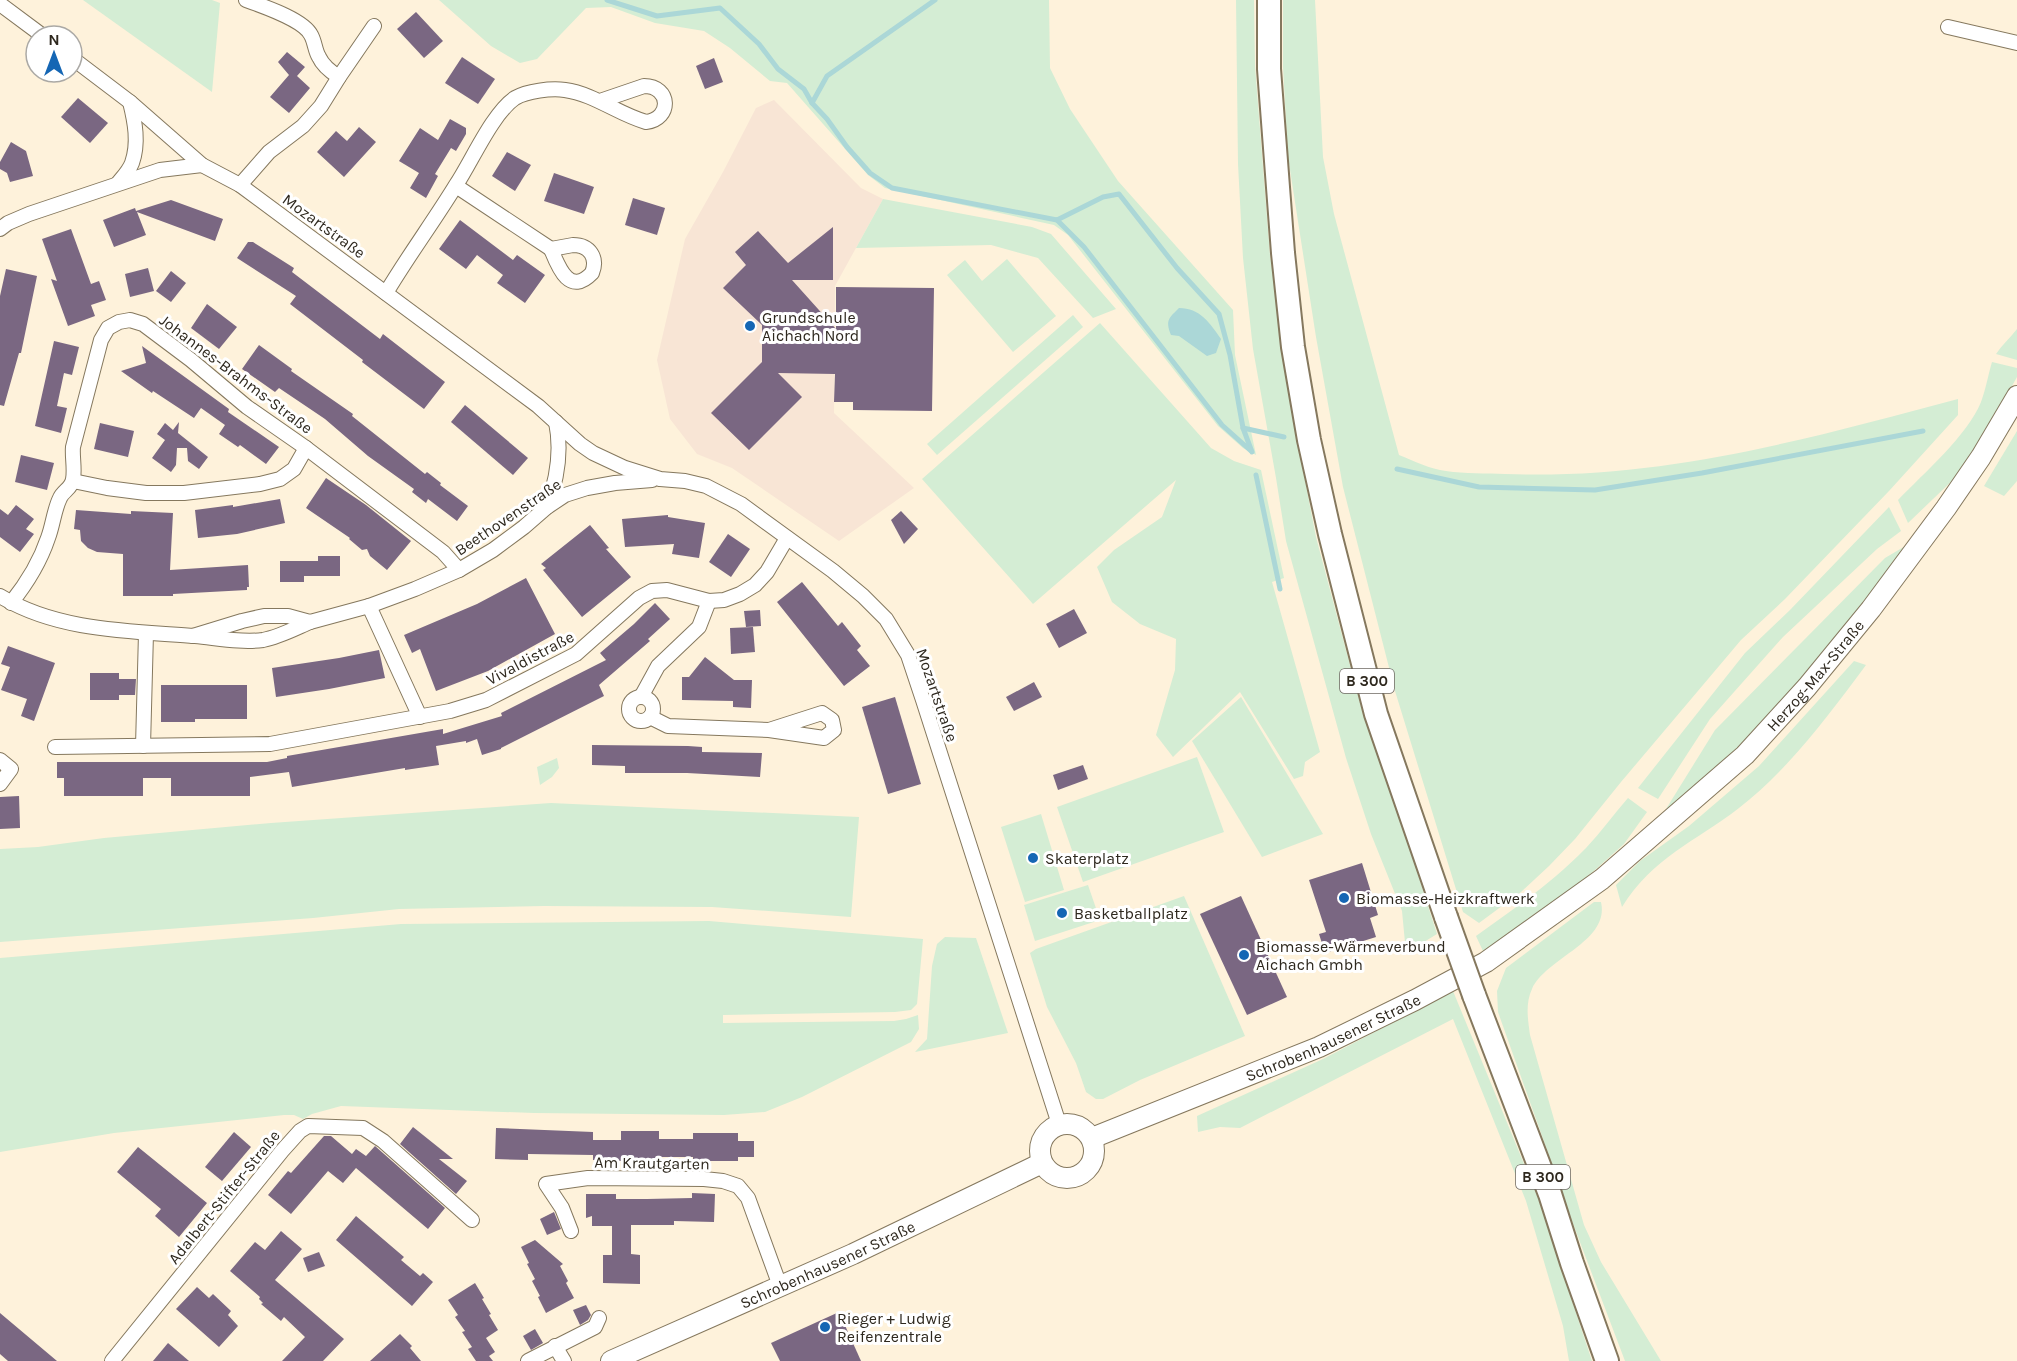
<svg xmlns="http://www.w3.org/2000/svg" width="2017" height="1361" font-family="Karla,sans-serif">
<rect width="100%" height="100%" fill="#fef2db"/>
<polygon fill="#f8e5d5" points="774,100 861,188 883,199 835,286 834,413 914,488 839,541 732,468 697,454 670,419 657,360 685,239 723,172 756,108"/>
<g fill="#d4edd4">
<polygon points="83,0 212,0 220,3 212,92"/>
<polygon points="439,0 1049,0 1050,68 1070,109 1118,181 1233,310 1235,355 1256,455 1243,448 1218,426 1068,235 1054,225 885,188 868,175 787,83 770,81 730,48 704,31 655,23 611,7 586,8 537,59 520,63 491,46"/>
<polygon points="1236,0 1254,0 1255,66 1270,255 1298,444 1316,537 1363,714 1397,809 1437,934 1406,953 1402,911 1371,834 1346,758 1286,541 1276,478 1253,349 1243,258 1238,164"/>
<path d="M1283,0H1315L1323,157L1334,214L1399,455C1414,461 1430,469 1446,471C1465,474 1486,473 1505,474C1662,480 1808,439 1958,399V415L1889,491L1785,599L1741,640L1621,782L1575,839L1549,866L1521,892L1479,923L1463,912L1395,691L1343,487L1316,337L1288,157L1283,67Z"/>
<polygon points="883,199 1032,227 1051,234 1116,309 1093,318 1038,258 991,245 856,248"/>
<polygon points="1007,259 1056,316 1013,352 947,275 965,260 982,281"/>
<polygon points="1073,315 1083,327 937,455 927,444"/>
<polygon points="1100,323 1211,448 1234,461 1261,470 1284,578 1272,582 1320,752 1305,762 1303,776 1294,779 1240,692 1173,757 1156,735 1175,670 1176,639 1140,624 1112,602 1097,567 1114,550 1162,517 1176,480 1033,604 922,479"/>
<path d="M2017,329V360L1996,354C2002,345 2010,338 2017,329Z"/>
<path d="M1992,362L2017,368V377L1976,450L1956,477L1908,523L1898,500C1923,474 1968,435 1981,402C1986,389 1988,375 1992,362Z"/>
<polygon points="2017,431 2017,481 2004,496 1984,486"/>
<polygon points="1889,507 1901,531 1877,549 1783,637 1710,719 1658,799 1638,788 1745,653 1790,610"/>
<polygon points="1912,542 1804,681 1742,745 1685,796 1666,809 1715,730 1885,558"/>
<path d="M1854,661L1866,665C1828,716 1790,768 1739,808C1695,842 1653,857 1622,907L1616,885L1640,861L1689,826L1759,766Z"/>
<polygon points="1241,697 1323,834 1262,857 1192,741"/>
<polygon points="1197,757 1224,832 1083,882 1057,807"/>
<polygon points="557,758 559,768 552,777 540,785 537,767"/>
<path d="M1628,798L1647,812L1624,844L1595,870L1560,899L1483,951L1476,936C1514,909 1553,882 1586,848C1601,832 1614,814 1628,798Z"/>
<polygon points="551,803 859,817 851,917 712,907 544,906 399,909 313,918 0,942 0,849 38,847 104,838 271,823"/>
<polygon points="1041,814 1064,890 1025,902 1001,827"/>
<polygon points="1088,885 1100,920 1035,941 1024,905"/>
<polygon points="1184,896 1245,1036 1140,1080 1103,1099 1096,1099 1086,1092 1076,1063 1047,1007 1030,953 1036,949"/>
<path d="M1594,902H1601C1610,942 1547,957 1532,989C1525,1004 1528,1020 1530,1035L1584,1225L1601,1262L1661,1361H1625L1575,1229L1498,1012L1497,991L1506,968Z"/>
<polygon points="709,921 923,939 917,1004 911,1010 895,1012 723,1015 723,1023 894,1021 906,1019 918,1015 919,1029 911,1042 802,1097 765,1112 724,1115 534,1113 341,1106 312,1114 303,1119 294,1115 284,1115 114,1133 0,1152 0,958 401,924"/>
<polygon points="945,937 976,938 1008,1033 915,1052 927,1039 932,966 937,944"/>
<polygon points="1453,991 1538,1198 1592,1361 1569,1361 1563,1326 1526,1201 1453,1019 1240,1128 1220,1127 1198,1132 1197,1116 1323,1059"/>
</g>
<path fill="#abd7d7" d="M1179,308C1200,308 1210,323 1221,339L1216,353L1207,356L1179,336L1171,335C1165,320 1169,318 1179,308Z"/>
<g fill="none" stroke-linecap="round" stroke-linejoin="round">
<g stroke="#abd7d7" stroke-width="5">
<polyline points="607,0 657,16 720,8 759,44 778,69 804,89 812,103 827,119 847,147 870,173 892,188 1057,220 1103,197 1119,194 1177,268 1219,314 1230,355 1243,428 1252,452"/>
<polyline points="812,103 827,76 935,0"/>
<polyline points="1057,220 1084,247 1222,425 1251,451"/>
<polyline points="1243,428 1284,437"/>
<polyline points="1397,469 1479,487 1595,490 1702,473 1923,431"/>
<polyline points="1256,475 1280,589"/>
</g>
</g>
<g fill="#7a6782">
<polygon points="416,12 443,41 424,58 397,29"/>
<polygon points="287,52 305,67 297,76 310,88 289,113 270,97 289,75 278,62"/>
<polygon points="462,57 495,79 478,104 445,83"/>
<polygon points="714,58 723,82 705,89 696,66"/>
<polygon points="78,98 108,123 90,143 61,117"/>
<polygon points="450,119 466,128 466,134 456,151 451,148 435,174 438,176 426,198 410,188 419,173 399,161 420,128 438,140"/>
<polygon points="359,127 376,142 344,177 317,152 336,131 347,141"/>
<polygon points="11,142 26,151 33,176 10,182 7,173 0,169 0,162"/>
<polygon points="507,152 531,165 515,191 492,176"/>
<polygon points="554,173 594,187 584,214 544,201"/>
<polygon points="633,198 665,208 657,235 625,225"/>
<polygon points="171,200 223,219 215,241 137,212 146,235 114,247 103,220 135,208 136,211"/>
<polygon points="460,220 513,260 517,255 545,275 525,303 497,283 503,275 477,255 466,269 439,249"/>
<polygon points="833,227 833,280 792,280 836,329 836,287 934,288 932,411 853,410 853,402 834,402 835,374 778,373 802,397 749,450 711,413 762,362 762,325 723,288 746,265 735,252 758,231 788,263"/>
<polygon points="71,229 91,284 99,281 106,300 91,305 95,316 68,326 51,279 57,281 42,239"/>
<polygon points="248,242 253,242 294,268 292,272 380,339 383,334 445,382 424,409 362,362 363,360 290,304 296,296 237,258"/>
<polygon points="148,268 154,291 130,297 125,274"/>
<polygon points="6,269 37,276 21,353 19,353 4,406 0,405 0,296"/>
<polygon points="171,271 186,283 171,302 156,291"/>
<polygon points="207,304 237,327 219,349 191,328"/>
<polygon points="54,341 79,347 72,375 64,373 57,406 67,408 61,433 35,426"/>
<polygon points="259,345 292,369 291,371 353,414 352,416 425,474 427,472 441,483 440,485 468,506 457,521 428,499 426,503 412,492 414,489 368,456 325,419 279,388 275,392 242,369"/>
<polygon points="142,346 229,409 228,412 279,447 266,464 240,445 238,447 219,434 225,425 201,408 194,418 153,391 152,393 121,371 146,363"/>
<polygon points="465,405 528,458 513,475 451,422"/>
<polygon points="179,422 178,433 208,457 199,469 188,461 187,448 177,448 176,465 171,472 152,458 165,440 157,434 165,423 173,430"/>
<polygon points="100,423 134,431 128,457 94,449"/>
<polygon points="21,455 54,463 47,490 15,482"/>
<polygon points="326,478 366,505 411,541 387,570 370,556 367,549 362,550 349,539 350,538 306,508"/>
<polygon points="280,499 285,523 237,534 198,538 195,510 233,505 233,507"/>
<polygon points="16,505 34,519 26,529 34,534 20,552 0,537 0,509 8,515"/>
<polygon points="76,510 131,514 131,511 173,513 170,570 248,565 249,587 247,587 247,590 173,594 173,596 123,596 123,554 97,552 88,548 81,541 80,530 74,529"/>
<polygon points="901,511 918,529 904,544 891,520"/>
<polygon points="668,515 668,517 705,523 699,558 672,554 674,544 625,547 622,519"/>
<polygon points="590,525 609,548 606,549 631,577 582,617 543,570 546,568 541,564"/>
<polygon points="728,534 750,549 731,577 709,562"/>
<polygon points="318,556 340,556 340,576 304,576 304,582 280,582 280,561 318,561"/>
<polygon points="526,578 555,634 488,671 436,691 420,649 412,653 404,635 477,604"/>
<polygon points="802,582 838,626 842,622 861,646 857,650 870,666 844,686 777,602"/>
<polygon points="655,603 670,619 648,639 650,641 599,685 604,696 501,748 501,749 482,755 477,739 466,743 466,741 436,746 439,765 405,770 405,768 292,787 289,772 250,777 250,796 171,796 171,778 143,778 143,796 64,796 64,778 57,778 57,762 267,762 287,758 287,756 443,729 443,734 502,716 501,713 606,660 600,653 634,624"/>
<polygon points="1074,609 1087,633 1059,648 1046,624"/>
<polygon points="760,610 761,626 746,627 744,611"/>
<polygon points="753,627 755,652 731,654 730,628"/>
<polygon points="8,646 55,663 34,721 21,716 27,699 1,690 10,667 1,664"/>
<polygon points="379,650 385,678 329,689 276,697 272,668 339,658"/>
<polygon points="705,657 734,680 752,680 751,708 733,707 733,701 682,700 682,677 689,677"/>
<polygon points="90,673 119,673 119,679 136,679 135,695 119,695 119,700 90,700"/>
<polygon points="1034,682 1042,697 1014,711 1006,697"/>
<polygon points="161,685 247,685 247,719 195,719 195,722 161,722"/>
<polygon points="895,697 921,784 888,794 862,707"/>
<polygon points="592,745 688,746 702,747 702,752 762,753 760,777 687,773 625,773 625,766 592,765"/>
<polygon points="1083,765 1088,779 1058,790 1053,775"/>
<polygon points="19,796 20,828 0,829 0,797"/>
<polygon points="1362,863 1378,915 1370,918 1376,937 1325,953 1319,934 1326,932 1309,880"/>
<polygon points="1241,896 1287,997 1247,1015 1200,914"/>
<polygon points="413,1127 453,1159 439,1159 467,1181 456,1194 400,1144"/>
<polygon points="496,1128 593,1132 593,1140 621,1140 621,1131 659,1131 659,1139 693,1139 693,1133 738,1133 738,1141 754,1141 754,1157 738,1157 738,1161 693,1161 693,1157 659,1157 659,1161 621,1161 593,1160 593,1155 528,1154 528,1160 495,1159"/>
<polygon points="234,1132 251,1147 222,1181 205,1167"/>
<polygon points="324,1136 331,1136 352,1154 356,1149 366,1156 375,1146 445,1208 428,1229 356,1168 343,1183 328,1171 291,1214 268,1195 288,1171 291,1173"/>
<polygon points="138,1147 207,1203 179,1237 155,1216 161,1209 117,1172"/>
<polygon points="692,1193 715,1194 714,1222 674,1221 674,1225 631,1225 631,1254 640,1255 640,1284 603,1283 603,1255 612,1255 612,1226 592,1226 592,1216 586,1218 586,1194 616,1194 616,1199 647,1199 692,1198"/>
<polygon points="554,1212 561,1229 547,1235 540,1219"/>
<polygon points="356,1216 404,1257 401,1260 420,1276 423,1273 433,1282 412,1306 336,1240"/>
<polygon points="281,1231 302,1249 275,1280 344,1339 323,1361 282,1361 305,1337 284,1317 281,1321 261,1304 263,1303 259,1299 260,1297 230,1271 255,1242 265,1250"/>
<polygon points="535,1240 563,1264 560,1266 568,1281 566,1283 574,1298 546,1313 538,1297 540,1296 532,1281 535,1279 527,1264 529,1263 521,1247"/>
<polygon points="319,1252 325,1266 308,1272 303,1258"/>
<polygon points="475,1283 484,1298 482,1299 491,1314 489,1315 498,1330 486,1338 495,1352 489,1356 493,1361 476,1361 468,1349 472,1347 462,1332 465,1331 455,1317 458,1315 448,1300"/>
<polygon points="197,1287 209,1298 213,1294 231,1311 228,1315 238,1326 219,1347 176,1309"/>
<polygon points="586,1305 591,1315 588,1320 580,1325 573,1310"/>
<polygon points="839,1312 861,1361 780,1361 771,1343"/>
<polygon points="0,1313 57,1361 8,1361 0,1354"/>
<polygon points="535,1329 543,1343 531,1350 523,1336"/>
<polygon points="400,1334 412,1346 410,1348 421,1361 370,1361"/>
<polygon points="168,1343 189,1361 153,1361"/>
</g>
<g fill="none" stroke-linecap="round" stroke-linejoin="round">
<defs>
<g id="minor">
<path d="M246,0C262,6 303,19 311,35C315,42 315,51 319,57C323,66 331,72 339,77"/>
<polyline points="0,4 43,36"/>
<polyline points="1948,27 2017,43"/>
<polyline points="72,58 130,102 202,165 240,185 538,406 580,444 593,453 625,468 660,479 685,481 706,486 741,504 833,571 863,596 886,619 908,655 923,700 1059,1124"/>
<path d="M118,183C123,177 129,171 132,163C139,143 135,122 130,102"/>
<polyline points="240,185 269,152 303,126 321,106 339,77 374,26"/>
<polyline points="456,186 551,249"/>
<polyline points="0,229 8,223 29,214 160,170 202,165"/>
<path d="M573,245C590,245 598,258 592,273C569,297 558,266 551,249Z"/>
<path d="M386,293C408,256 434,221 456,185C472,161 492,114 515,98C527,91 551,88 565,90C594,94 618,114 646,122C672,119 671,86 644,86L600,101"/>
<polyline points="73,481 107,488 146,493 184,493 260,484 280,479 294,469 306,448"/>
<path d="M547,507C557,480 562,451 556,422"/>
<path d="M0,596C57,631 129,631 195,636C217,638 241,643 263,640C279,637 296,628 310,622"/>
<path d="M11,603C27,583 40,562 48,538C53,525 54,510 60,498C63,491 72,488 73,479C75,469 72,457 73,447L101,340L108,328L119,322L130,320L143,324L191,360L247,407L306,448L443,552L459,570"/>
<polyline points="369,606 420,717"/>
<polyline points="193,636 242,621 264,616 288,616 310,622 369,606 415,589 459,570 493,550 524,527 547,507 565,495 587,488 615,483 652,480"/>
<polyline points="641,697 658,666 699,627 709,601"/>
<circle cx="641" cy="709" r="12"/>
<polyline points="650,717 668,726 769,730 824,738 834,730 832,720 822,713 769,730"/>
<polyline points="143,746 146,633"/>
<polyline points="55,747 270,744 450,711 486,700 576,654 639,598 652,591 667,590 709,601 724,600 740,594 755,585 767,572 787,538"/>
<polyline points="0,760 11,769 0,784"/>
<polyline points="571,1231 562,1208 546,1184 588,1178 704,1179 723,1181 738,1186 748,1198 780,1286"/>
<polyline points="555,1346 564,1361"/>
<polyline points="112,1361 282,1151 300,1131 308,1126 363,1128 383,1141 472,1220"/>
<polyline points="528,1361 595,1327 599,1318"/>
</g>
<g id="secondary">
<circle cx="1067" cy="1151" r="27"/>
<path id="s1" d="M1092,1138L1319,1047L1415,1000L1486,962L1602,879L1745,755L1807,687L1871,609L1946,508L1981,457L2017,396"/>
<path id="s2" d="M611,1361L853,1254L1042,1163"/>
</g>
<g id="trunk">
<polyline points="1269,0 1269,69 1283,253 1293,347 1309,440 1330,534 1376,714 1446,917"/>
<polyline points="1474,995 1550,1194 1572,1263 1607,1361"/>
</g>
</defs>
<use href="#minor" stroke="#85785e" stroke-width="16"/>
<use href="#secondary" stroke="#85785e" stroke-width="22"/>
<use href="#trunk" stroke="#85785e" stroke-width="26"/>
<use href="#minor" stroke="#fff" stroke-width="14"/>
<use href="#secondary" stroke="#fff" stroke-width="20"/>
<use href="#trunk" stroke="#fff" stroke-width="22"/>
<defs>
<polyline id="trunk-bridge" points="1446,917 1474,995"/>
</defs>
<use href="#trunk-bridge" stroke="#85785e" stroke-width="26" stroke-linecap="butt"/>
<use href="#trunk-bridge" stroke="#fff" stroke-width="22"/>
</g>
<g fill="#1566b4" stroke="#fff" stroke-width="2">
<circle cx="750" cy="326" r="6"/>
<circle cx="1033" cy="858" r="6"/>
<circle cx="1344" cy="898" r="6"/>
<circle cx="1062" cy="913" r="6"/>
<circle cx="1244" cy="955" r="6"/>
<circle cx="825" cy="1327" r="6"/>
</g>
<g text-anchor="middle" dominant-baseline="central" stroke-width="6" stroke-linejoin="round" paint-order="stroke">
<g fill="#fff" stroke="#6d6862" stroke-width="1.5">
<rect x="1340" y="669" width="54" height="24" rx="4.5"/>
<rect x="1516" y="1165" width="54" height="24" rx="4.5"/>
</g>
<g font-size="15" font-weight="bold" fill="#2e281e">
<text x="1367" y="681">B 300</text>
<text x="1543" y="1177">B 300</text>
</g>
<g font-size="16" fill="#2e281e" stroke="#fff">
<text transform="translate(324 226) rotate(36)">Mozartstraße</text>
<text transform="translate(236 374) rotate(37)">Johannes-Brahms-Straße</text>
<text transform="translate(508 517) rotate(-34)">Beethovenstraße</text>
<text transform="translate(530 658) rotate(-28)">Vivaldistraße</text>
<text stroke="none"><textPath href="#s1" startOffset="870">Herzog-Max-Straße</textPath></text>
<text transform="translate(937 695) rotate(71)">Mozartstraße</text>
<text stroke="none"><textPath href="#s1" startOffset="261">Schrobenhausener Straße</textPath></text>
<text transform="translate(652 1163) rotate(1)">Am Krautgarten</text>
<text transform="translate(224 1197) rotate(-51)">Adalbert-Stifter-Straße</text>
<text stroke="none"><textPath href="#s2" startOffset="237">Schrobenhausener Straße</textPath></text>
</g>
<g font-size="16" fill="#2e281e" stroke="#fff" text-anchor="start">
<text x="762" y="317">Grundschule<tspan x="762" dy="18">Aichach Nord</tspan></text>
<text x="1045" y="858">Skaterplatz</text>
<text x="1356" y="898">Biomasse-Heizkraftwerk</text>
<text x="1074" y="913">Basketballplatz</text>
<text x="1256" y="946">Biomasse-Wärmeverbund<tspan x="1256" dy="18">Aichach Gmbh</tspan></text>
<text x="837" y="1318">Rieger + Ludwig<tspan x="837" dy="18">Reifenzentrale</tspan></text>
</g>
</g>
<g transform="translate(54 54)"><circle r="28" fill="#ffffff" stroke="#aba9a5" stroke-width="1.5"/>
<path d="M0-4.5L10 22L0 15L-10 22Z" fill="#1566b4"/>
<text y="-9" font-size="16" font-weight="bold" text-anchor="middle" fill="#2e281e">N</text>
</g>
</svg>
